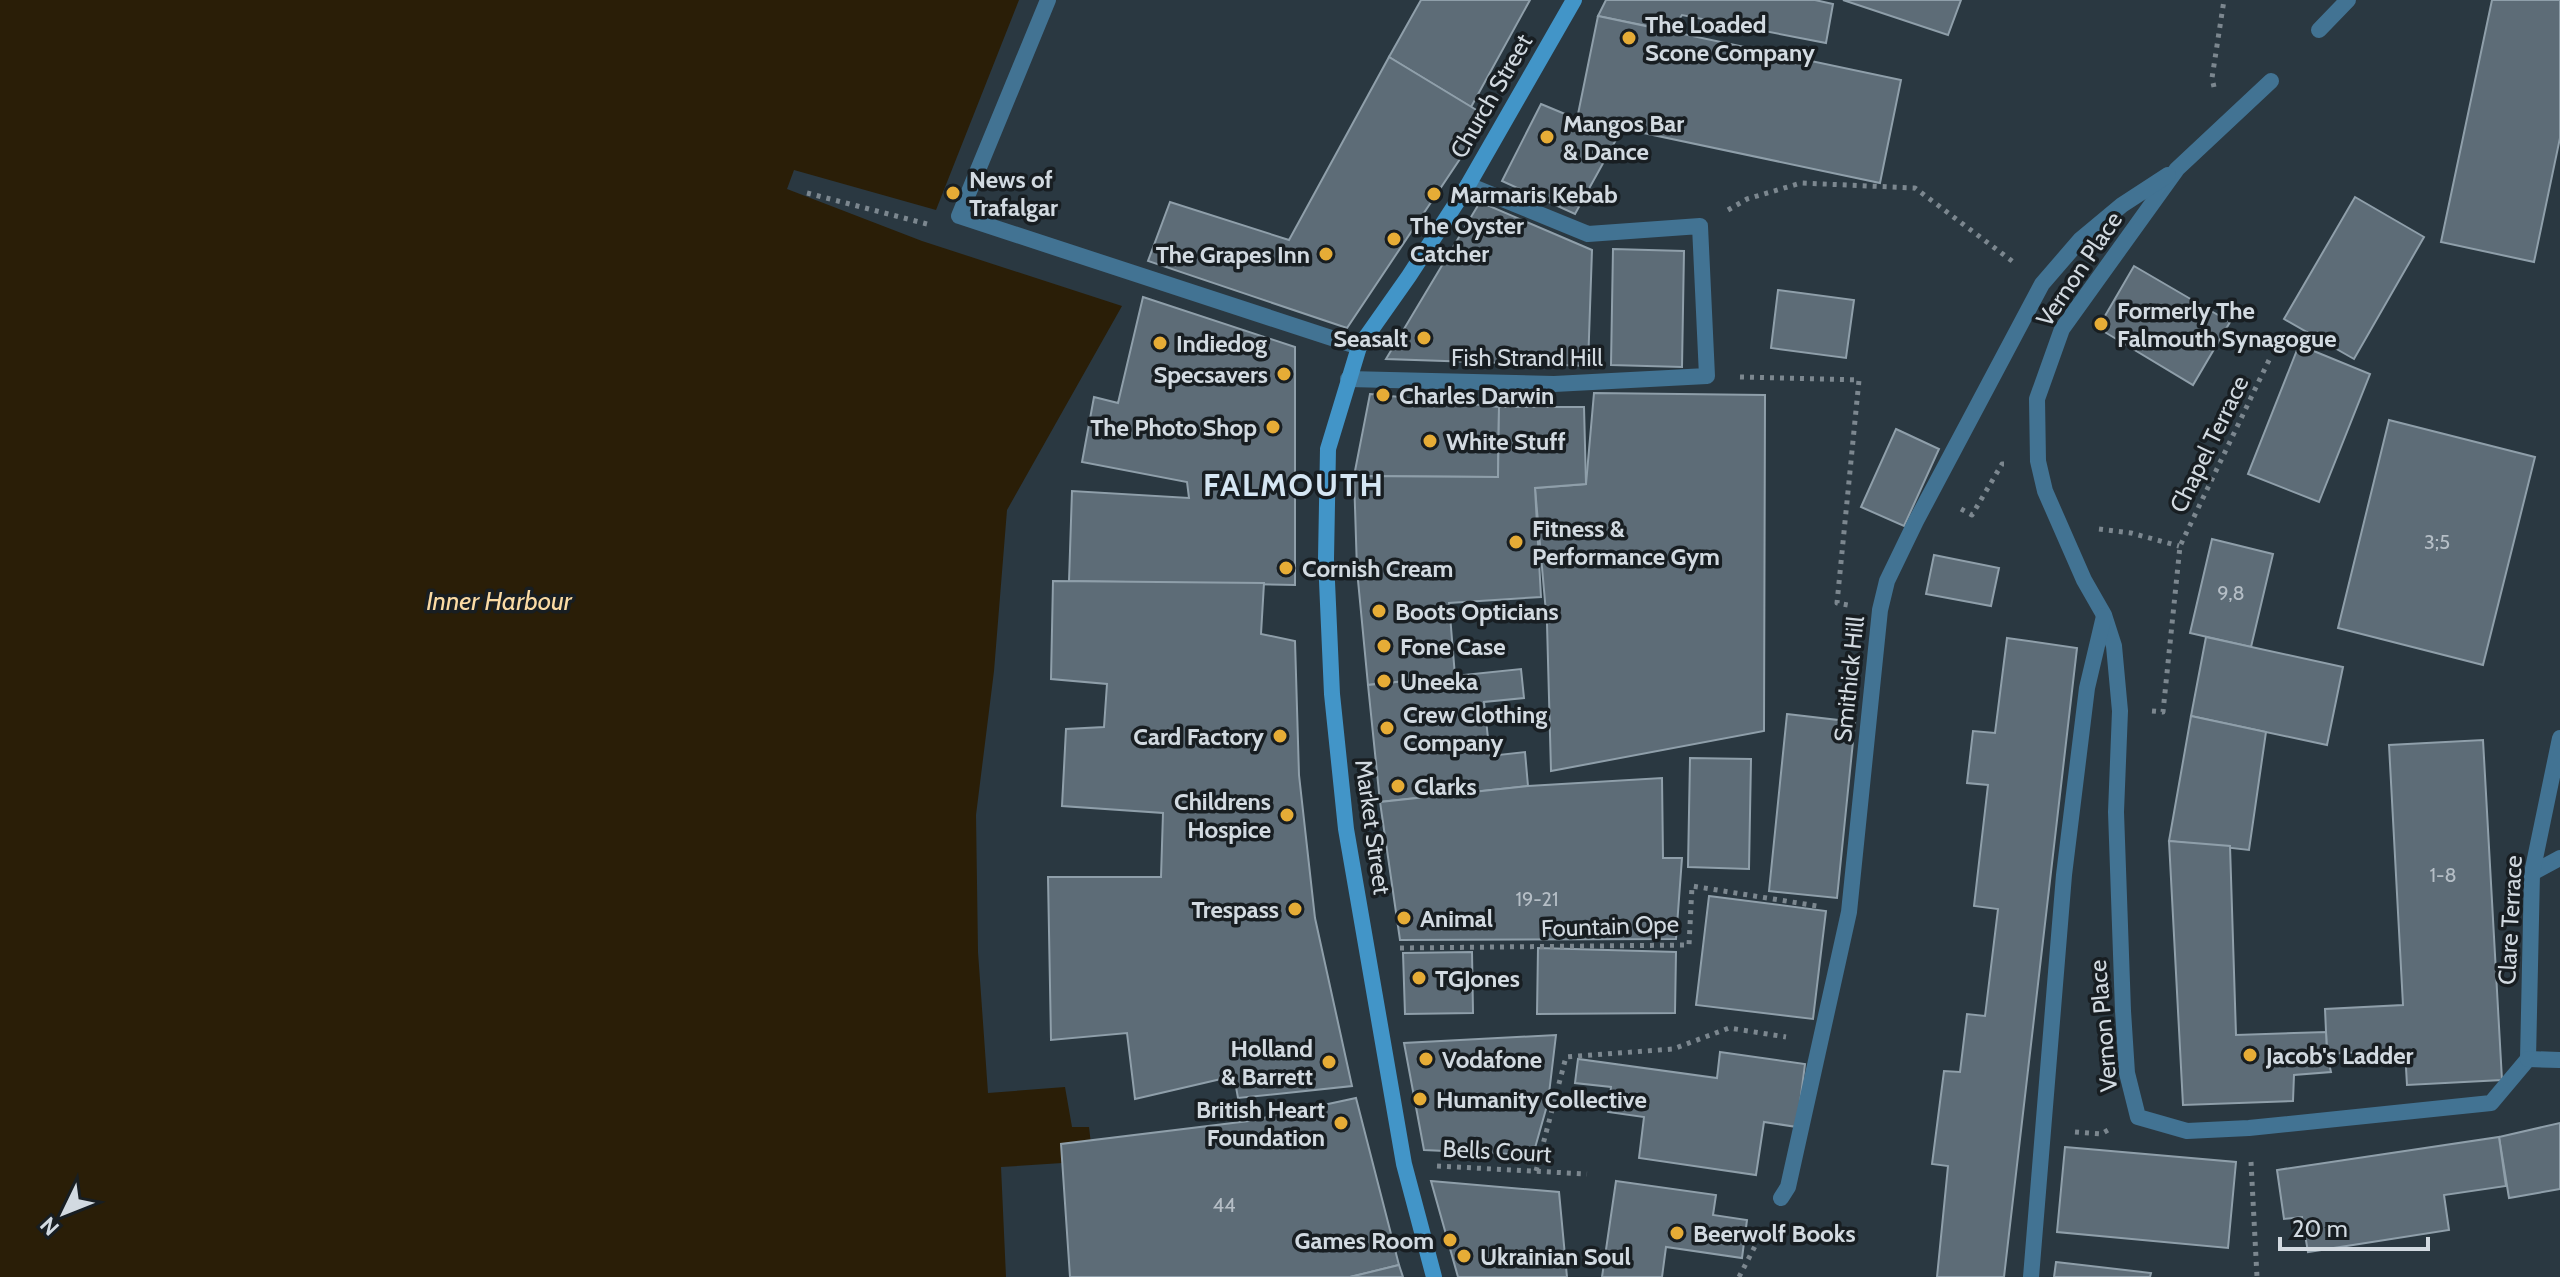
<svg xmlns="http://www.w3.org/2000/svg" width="2560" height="1277" font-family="Cabin,sans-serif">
<rect width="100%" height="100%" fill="#2a3841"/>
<polygon fill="#2a1e07" points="0,0 1019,0 936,210 794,170 787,189 922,241 1122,306 1007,510 994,671 976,815 978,952 988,1093 1065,1087 1072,1127 1089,1127 1093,1161 1001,1167 1006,1277 0,1277"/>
<g fill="#5d6c77" stroke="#8f9faa" stroke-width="2">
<polygon points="1421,0 1530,0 1471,107 1389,57"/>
<polygon points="1606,0 1815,0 1833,4 1826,43 1682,15 1671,31 1598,16"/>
<polygon points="1843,0 1961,0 1948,35"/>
<polygon points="2492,0 2560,0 2560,138 2534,262 2441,242"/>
<polygon points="1598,16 1901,80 1880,183 1577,119"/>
<polygon points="1389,57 1488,117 1347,328 1148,261 1170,202 1289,240"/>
<polygon points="1541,104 1577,119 1622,129 1575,214 1502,181"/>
<polygon points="2355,197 2424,237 2354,359 2284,319"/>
<polygon points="1480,202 1592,250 1588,366 1386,359"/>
<polygon points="1613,249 1684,251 1682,367 1611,365"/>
<polygon points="2134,266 2230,322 2193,385 2098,328"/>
<polygon points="1778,290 1854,300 1846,358 1771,348"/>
<polygon points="1143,297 1295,347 1295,585 1069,581 1072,491 1189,498 1187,482 1082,462 1094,397 1118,403"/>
<polygon points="2299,345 2370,374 2319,502 2248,474"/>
<polygon points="1594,393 1765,395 1764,731 1551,771 1547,624 1535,488 1586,484"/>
<polygon points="1370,394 1499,407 1498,477 1354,476"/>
<polygon points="1499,407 1584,407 1586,484 1535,488 1541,597 1449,603 1455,676 1368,685 1357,570 1354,476 1498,477"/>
<polygon points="2389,420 2535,457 2483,665 2338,628"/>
<polygon points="1896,429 1939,449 1904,526 1861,507"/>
<polygon points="2212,539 2273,554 2251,647 2190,633"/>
<polygon points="1934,555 1999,568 1991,606 1926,594"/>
<polygon points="1053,581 1264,583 1261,634 1295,641 1299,775 1315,918 1352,1086 1238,1098 1234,1076 1135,1099 1127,1033 1051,1040 1048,877 1161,877 1163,813 1062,806 1066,729 1104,727 1107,684 1051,679"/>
<polygon points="2206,637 2343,667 2327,745 2191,716"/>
<polygon points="2007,638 2077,648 2004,1277 1937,1277 1948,1166 1932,1164 1944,1071 1960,1072 1967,1014 1985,1016 1998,909 1974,906 1988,785 1967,783 1973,731 1995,733"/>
<polygon points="1521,669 1524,698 1484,702 1490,756 1525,752 1528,786 1380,802 1368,685"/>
<polygon points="1787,714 1855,722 1837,898 1769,891"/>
<polygon points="2191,716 2266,732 2249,850 2169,841"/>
<polygon points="2483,740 2502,1080 2407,1085 2405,1050 2327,1054 2325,1009 2403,1005 2389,745"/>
<polygon points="1690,758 1751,759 1749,869 1688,867"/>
<polygon points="1662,778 1663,858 1682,858 1676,939 1400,940 1380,802 1528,786"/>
<polygon points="2169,841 2230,846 2236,1035 2326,1032 2327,1054 2331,1072 2294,1075 2293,1101 2183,1105"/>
<polygon points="1709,896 1826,911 1813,1019 1696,1005"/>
<polygon points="1538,948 1676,952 1675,1013 1537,1014"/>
<polygon points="1472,952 1473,1013 1405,1014 1403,953"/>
<polygon points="1556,1035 1548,1102 1533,1155 1424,1150 1404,1043"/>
<polygon points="1720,1052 1805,1064 1797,1127 1764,1122 1756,1175 1639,1158 1644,1117 1608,1112 1611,1087 1575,1083 1578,1059 1717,1078"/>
<polygon points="1356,1098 1399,1265 1350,1277 1070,1277 1061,1144 1249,1121"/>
<polygon points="2560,1123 2560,1189 2509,1198 2499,1137"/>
<polygon points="2499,1137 2506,1186 2444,1195 2449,1230 2308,1252 2302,1217 2284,1219 2277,1170"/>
<polygon points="2065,1147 2236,1162 2228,1248 2057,1232"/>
<polygon points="1431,1181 1559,1192 1567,1277 1458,1277"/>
<polygon points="1616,1181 1716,1195 1713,1215 1747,1220 1742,1258 1666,1247 1662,1277 1602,1277"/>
<polygon points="2056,1262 2151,1273 2150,1277 2054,1277"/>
<polygon points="1399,1265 1403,1277 1350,1277"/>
</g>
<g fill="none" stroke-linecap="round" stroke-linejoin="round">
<g stroke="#7c878f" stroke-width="5" stroke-dasharray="4 6" stroke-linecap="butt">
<polyline points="2214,87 2212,78 2224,0"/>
<polyline points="807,193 927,224"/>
<polyline points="1728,210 1747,199 1801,183 1915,188 2016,264"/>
<polyline points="1740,377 1859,380 1837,603 1848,605"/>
<polyline points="1961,509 1972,515 2002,464 2004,464"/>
<polyline points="2099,529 2131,533 2179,546"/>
<polyline points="2152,711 2163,712 2180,546 2270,358"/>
<polyline points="1400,948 1689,945 1692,886 1817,906"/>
<polyline points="2075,1132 2101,1134 2108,1130"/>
<polyline points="2251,1162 2257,1277"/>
<polyline points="1437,1166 1587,1174"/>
<polyline points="1536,1171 1566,1057 1673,1049 1729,1028 1786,1037"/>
<polyline points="1739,1277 1766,1225"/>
</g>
<g stroke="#427393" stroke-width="16">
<polyline points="1048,0 959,216 1359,347"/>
<polyline points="1348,379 1554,384 1707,376 1700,226 1588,234 1468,185"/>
</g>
<g stroke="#427393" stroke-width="16">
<polyline points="2319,30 2348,0"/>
<polyline points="2271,81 2177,169 2062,329 2037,399 2038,461 2045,491 2084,580 2104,615 2114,646 2120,711 2116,812 2123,1011 2127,1073 2138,1117 2187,1131 2249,1128 2491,1103 2528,1059"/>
<polyline points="2532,873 2560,858"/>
<polyline points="2528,1059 2532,873 2560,738"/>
<polyline points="2528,1059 2560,1060"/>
<polyline points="1781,1198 1788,1187 1849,912 1880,610 1887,581 1916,521 2042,284 2080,240 2122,205 2168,175"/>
<polyline points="2031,1277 2064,875 2087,688 2104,616"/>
</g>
<polyline stroke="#4295c8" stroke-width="16" points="1434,1277 1404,1164 1346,829 1332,694 1326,559 1328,449 1359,347 1409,276 1468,185 1574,0"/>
</g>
<g fill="#e6ac36" stroke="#181e22" stroke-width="3">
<circle cx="1629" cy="38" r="8"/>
<circle cx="1547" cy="137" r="8"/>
<circle cx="953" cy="193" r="8"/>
<circle cx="1434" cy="194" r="8"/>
<circle cx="1394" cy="239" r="8"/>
<circle cx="1326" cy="254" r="8"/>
<circle cx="2101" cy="324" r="8"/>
<circle cx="1424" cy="338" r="8"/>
<circle cx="1160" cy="343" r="8"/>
<circle cx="1284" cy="374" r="8"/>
<circle cx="1383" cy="395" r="8"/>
<circle cx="1273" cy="427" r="8"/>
<circle cx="1430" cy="441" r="8"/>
<circle cx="1516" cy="542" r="8"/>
<circle cx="1286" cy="568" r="8"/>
<circle cx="1379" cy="611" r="8"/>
<circle cx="1384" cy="646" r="8"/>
<circle cx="1384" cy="681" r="8"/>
<circle cx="1387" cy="728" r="8"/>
<circle cx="1280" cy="736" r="8"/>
<circle cx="1398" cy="786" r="8"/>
<circle cx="1287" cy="815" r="8"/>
<circle cx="1295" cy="909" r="8"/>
<circle cx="1404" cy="918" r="8"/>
<circle cx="1419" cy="978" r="8"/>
<circle cx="2250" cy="1055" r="8"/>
<circle cx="1426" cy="1059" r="8"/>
<circle cx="1329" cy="1062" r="8"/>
<circle cx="1420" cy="1099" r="8"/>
<circle cx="1341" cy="1123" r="8"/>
<circle cx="1677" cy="1233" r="8"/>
<circle cx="1450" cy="1240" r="8"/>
<circle cx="1464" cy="1256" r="8"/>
</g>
<g text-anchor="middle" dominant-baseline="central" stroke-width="7" stroke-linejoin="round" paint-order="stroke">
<g font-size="20" fill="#b5bec6">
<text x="2437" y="542">3;5</text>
<text x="2231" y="593">9,8</text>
<text x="2443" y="875">1-8</text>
<text x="1537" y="899">19-21</text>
<text x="1224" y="1205">44</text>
</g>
<g font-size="24" font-weight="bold" fill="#d2dae1" stroke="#181e22" text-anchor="start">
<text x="1645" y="24">The Loaded<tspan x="1645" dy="28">Scone Company</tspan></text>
<text x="1563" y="123">Mangos Bar<tspan x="1563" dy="28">&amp; Dance</tspan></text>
<text x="969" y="179">News of<tspan x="969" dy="28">Trafalgar</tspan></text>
<text x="1450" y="194">Marmaris Kebab</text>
<text x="1410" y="225">The Oyster<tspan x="1410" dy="28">Catcher</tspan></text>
<text x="1310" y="254" text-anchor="end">The Grapes Inn</text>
<text x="2117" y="310">Formerly The<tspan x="2117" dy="28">Falmouth Synagogue</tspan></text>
<text x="1408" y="338" text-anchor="end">Seasalt</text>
<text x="1176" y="343">Indiedog</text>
<text x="1268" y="374" text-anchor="end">Specsavers</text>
<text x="1399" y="395">Charles Darwin</text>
<text x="1257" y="427" text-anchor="end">The Photo Shop</text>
<text x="1446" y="441">White Stuff</text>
<text x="1532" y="528">Fitness &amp;<tspan x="1532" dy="28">Performance Gym</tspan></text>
<text x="1302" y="568">Cornish Cream</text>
<text x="1395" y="611">Boots Opticians</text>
<text x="1400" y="646">Fone Case</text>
<text x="1400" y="681">Uneeka</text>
<text x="1403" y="714">Crew Clothing<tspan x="1403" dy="28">Company</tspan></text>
<text x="1264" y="736" text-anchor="end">Card Factory</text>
<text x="1414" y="786">Clarks</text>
<text x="1271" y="801" text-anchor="end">Childrens<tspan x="1271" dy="28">Hospice</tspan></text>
<text x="1279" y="909" text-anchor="end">Trespass</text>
<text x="1420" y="918">Animal</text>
<text x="1435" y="978">TGJones</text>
<text x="1313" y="1048" text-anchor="end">Holland<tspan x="1313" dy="28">&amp; Barrett</tspan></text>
<text x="2266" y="1055">Jacob's Ladder</text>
<text x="1442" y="1059">Vodafone</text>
<text x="1436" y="1099">Humanity Collective</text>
<text x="1325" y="1109" text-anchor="end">British Heart<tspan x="1325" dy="28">Foundation</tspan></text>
<text x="1693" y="1233">Beerwolf Books</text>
<text x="1434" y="1240" text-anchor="end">Games Room</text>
<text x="1480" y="1256">Ukrainian Soul</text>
</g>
<g font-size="24" fill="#d2dae1" stroke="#181e22">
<text transform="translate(1491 96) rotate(-60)">Church Street</text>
<text transform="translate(2079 269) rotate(-56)">Vernon Place</text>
<text x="1527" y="357">Fish Strand Hill</text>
<text transform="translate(2209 444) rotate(-64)">Chapel Terrace</text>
<text transform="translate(1849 679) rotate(-84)">Smithick Hill</text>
<text transform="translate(1373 827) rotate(82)">Market Street</text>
<text transform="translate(2510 920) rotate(-87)">Clare Terrace</text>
<text transform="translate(1610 926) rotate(-2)">Fountain Ope</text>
<text transform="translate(2103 1026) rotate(-95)">Vernon Place</text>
<text transform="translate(1497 1151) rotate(3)">Bells Court</text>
</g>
<g font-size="26" font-style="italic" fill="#fbdba4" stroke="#181e22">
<text x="499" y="601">Inner Harbour</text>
</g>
<g font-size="32" font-weight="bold" letter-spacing="2" fill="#d5e6f3" stroke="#181e22">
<text x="1294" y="484">FALMOUTH</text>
</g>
</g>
<g transform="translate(64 1213) rotate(227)" stroke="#181e22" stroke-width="6" paint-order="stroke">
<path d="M0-6L14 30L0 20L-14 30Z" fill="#d2dae1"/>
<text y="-12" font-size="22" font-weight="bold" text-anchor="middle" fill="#d2dae1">N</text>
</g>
<path d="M2280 1237v12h148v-12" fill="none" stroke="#d2dae1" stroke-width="4"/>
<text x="2292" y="1237" font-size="24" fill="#d2dae1" stroke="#181e22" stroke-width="6" paint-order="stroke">20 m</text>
</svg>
